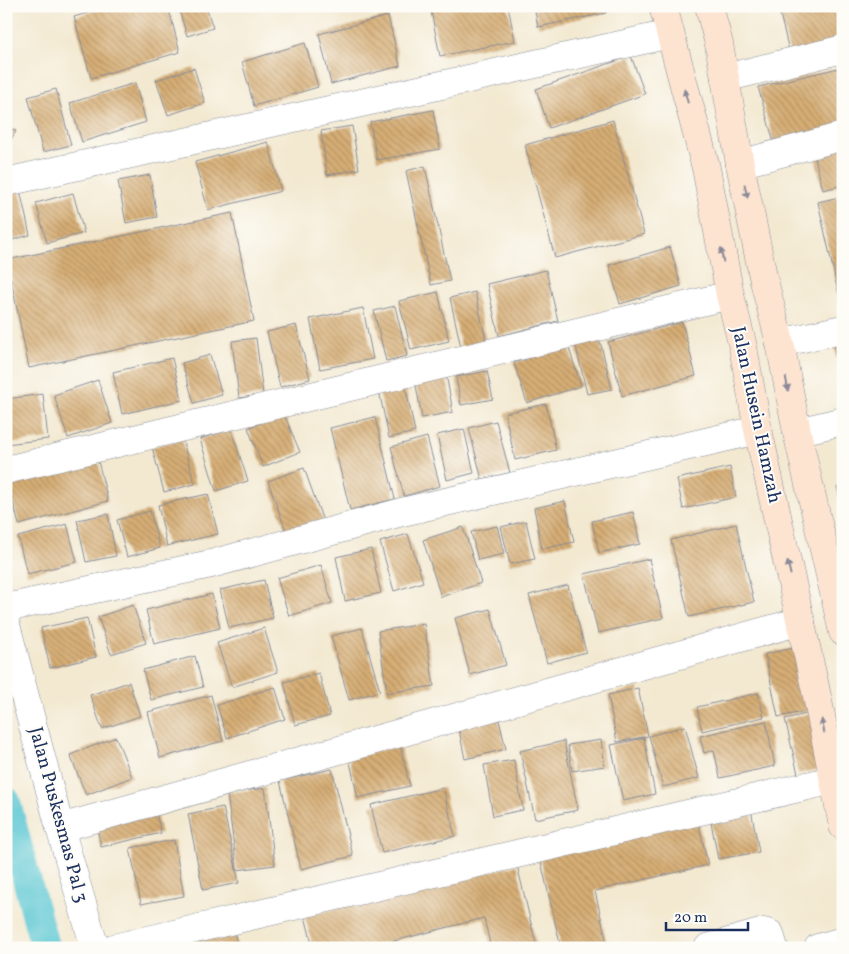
<svg xmlns="http://www.w3.org/2000/svg" width="849" height="954" font-family="Vollkorn,serif">
<defs>
<pattern id="building-back-hatch" width="6" height="6" patternUnits="userSpaceOnUse" patternTransform="scale(1.25)"><rect width="6" height="6" fill="#d7ae75"/><path d="M-1 5l2 2M0 0l6 6M5-1l2 2" fill="none" stroke="#ae8e63"/></pattern>
</defs>
<rect width="100%" height="100%" fill="#fdfcf7"/>
<filter id="ink" filterUnits="userSpaceOnUse"><feTurbulence type="fractalNoise" baseFrequency=".02" numOctaves="2"/><feDisplacementMap in="SourceGraphic" scale="10" xChannelSelector="R" yChannelSelector="G"/><feConvolveMatrix kernelMatrix="1 2 1 2 8 2 1 2 1" color-interpolation-filters="sRGB"/></filter>
<filter id="wash" filterUnits="userSpaceOnUse"><feTurbulence type="fractalNoise" baseFrequency=".0096" numOctaves="4" result="noise"/><feDisplacementMap in="SourceGraphic" scale="20" xChannelSelector="R" yChannelSelector="G"/><feGaussianBlur stdDeviation="1.12" result="paint"/><feColorMatrix in="noise" values="0 0 0 0 0 0 0 0 0 0 0 0 0 0 0 0 0 1.4 0 .05"/><feComposite in="paint" operator="in"/></filter>
<g filter="url(#wash)">
<rect width="100%" height="100%" fill="#f3e9d1"/>
<g fill="none" stroke-linecap="round" stroke-linejoin="round">
<polyline stroke="#5bc7d3" stroke-width="29" points="6,801 45,948"/>
</g>
<g id="blocks">
<g fill="url(#building-back-hatch)">
<polygon points="110,6 168,6 180,52 91,78 74,17"/>
<polygon points="178,6 206,6 213,28 187,36"/>
<polygon points="430,6 508,6 515,41 440,56"/>
<polygon points="534,6 604,6 606,13 538,27"/>
<polygon points="778,6 843,6 843,42 790,55"/>
<polygon points="388,16 400,66 331,84 319,34"/>
<polygon points="305,43 318,87 254,106 242,62"/>
<polygon points="631,56 645,94 549,128 536,89"/>
<polygon points="843,67 843,130 775,146 758,87"/>
<polygon points="194,68 205,103 168,115 156,80"/>
<polygon points="135,83 146,122 82,142 70,103"/>
<polygon points="56,89 71,145 43,152 28,97"/>
<polygon points="433,110 440,149 377,160 370,122"/>
<polygon points="613,120 644,234 555,258 525,145"/>
<polygon points="6,126 16,131 6,148"/>
<polygon points="352,126 359,169 327,175 321,131"/>
<polygon points="268,142 281,191 208,210 195,162"/>
<polygon points="843,147 843,185 823,190 814,154"/>
<polygon points="425,166 450,281 431,285 406,171"/>
<polygon points="150,175 157,217 126,223 118,181"/>
<polygon points="20,190 30,235 12,240 6,216 6,193"/>
<polygon points="73,193 84,233 47,243 36,203"/>
<polygon points="843,196 843,309 842,309 818,202"/>
<polygon points="232,213 254,321 29,368 7,260"/>
<polygon points="670,247 681,286 620,304 609,265"/>
<polygon points="546,270 558,321 499,336 487,284"/>
<polygon points="438,292 449,341 411,350 399,301"/>
<polygon points="475,292 486,340 461,347 450,298"/>
<polygon points="395,306 407,356 386,361 374,311"/>
<polygon points="363,308 373,359 320,369 310,319"/>
<polygon points="682,322 696,376 622,396 608,342"/>
<polygon points="296,325 310,379 280,387 267,332"/>
<polygon points="599,337 612,389 587,394 575,342"/>
<polygon points="256,338 263,395 239,398 232,341"/>
<polygon points="568,345 581,386 527,403 514,363"/>
<polygon points="843,346 843,389 842,389 834,347"/>
<polygon points="210,355 222,395 194,403 182,363"/>
<polygon points="172,358 182,400 122,414 113,372"/>
<polygon points="487,371 493,399 461,405 456,377"/>
<polygon points="446,374 453,412 422,418 415,380"/>
<polygon points="98,380 112,423 68,438 54,395"/>
<polygon points="404,380 415,432 389,438 378,386"/>
<polygon points="43,394 48,439 6,444 6,399"/>
<polygon points="546,404 556,450 515,460 505,413"/>
<polygon points="284,414 300,452 263,467 248,428"/>
<polygon points="375,417 395,499 350,510 330,428"/>
<polygon points="496,421 510,473 482,480 469,428"/>
<polygon points="231,429 248,481 216,491 200,439"/>
<polygon points="464,429 474,473 447,480 437,435"/>
<polygon points="427,437 440,486 404,496 391,447"/>
<polygon points="182,439 195,484 164,492 152,447"/>
<polygon points="96,453 108,501 19,525 7,477"/>
<polygon points="730,467 736,497 683,509 677,479"/>
<polygon points="304,468 323,521 287,534 268,481"/>
<polygon points="843,486 843,508 842,508 837,487"/>
<polygon points="208,494 218,534 167,546 158,505"/>
<polygon points="565,501 574,542 542,549 534,508"/>
<polygon points="150,511 160,548 127,557 117,520"/>
<polygon points="633,512 640,544 599,553 592,521"/>
<polygon points="108,514 116,556 86,562 77,520"/>
<polygon points="526,521 535,559 510,564 501,527"/>
<polygon points="67,524 77,562 27,574 18,537"/>
<polygon points="736,524 754,602 689,617 671,540"/>
<polygon points="497,526 504,554 478,560 471,532"/>
<polygon points="463,527 481,583 441,597 423,540"/>
<polygon points="408,534 423,582 394,591 380,542"/>
<polygon points="371,549 381,593 345,601 336,557"/>
<polygon points="649,559 663,618 598,633 584,574"/>
<polygon points="321,565 332,603 289,616 277,578"/>
<polygon points="264,580 273,618 229,628 220,590"/>
<polygon points="568,585 586,652 547,663 529,595"/>
<polygon points="212,594 220,628 154,644 146,610"/>
<polygon points="133,605 146,643 111,654 98,617"/>
<polygon points="490,609 506,665 470,675 455,618"/>
<polygon points="87,618 96,657 50,668 41,628"/>
<polygon points="424,624 434,686 387,693 378,631"/>
<polygon points="264,628 278,672 232,687 217,643"/>
<polygon points="362,628 380,691 349,700 331,636"/>
<polygon points="799,647 812,710 778,717 765,654"/>
<polygon points="195,656 203,687 151,700 143,670"/>
<polygon points="319,673 330,716 295,725 284,682"/>
<polygon points="129,682 140,716 102,729 90,695"/>
<polygon points="275,687 285,719 227,738 217,705"/>
<polygon points="638,688 648,736 617,742 608,695"/>
<polygon points="758,693 764,717 702,731 697,707"/>
<polygon points="211,695 223,741 160,758 148,712"/>
<polygon points="814,712 827,767 798,774 785,719"/>
<polygon points="498,716 506,749 465,759 458,725"/>
<polygon points="766,721 775,766 720,778 714,750 704,753 700,736"/>
<polygon points="685,726 699,778 663,787 649,736"/>
<polygon points="116,737 132,777 86,795 70,755"/>
<polygon points="644,738 655,794 623,801 611,745"/>
<polygon points="601,740 605,766 572,771 568,745"/>
<polygon points="564,741 578,810 535,819 520,751"/>
<polygon points="400,746 410,786 358,798 349,758"/>
<polygon points="514,760 523,810 493,816 484,765"/>
<polygon points="332,769 353,856 301,869 280,781"/>
<polygon points="265,788 275,865 237,870 227,793"/>
<polygon points="443,788 455,836 382,853 371,805"/>
<polygon points="154,805 161,833 101,847 95,819"/>
<polygon points="223,807 239,883 203,890 188,814"/>
<polygon points="751,809 759,852 718,859 710,817"/>
<polygon points="697,816 708,865 595,891 608,948 561,948 539,853"/>
<polygon points="174,840 184,896 141,904 130,848"/>
<polygon points="517,865 537,948 491,948 484,918 367,948 313,948 305,916"/>
<polygon points="234,931 238,948 182,948 181,944"/>
</g>
</g>
</g>
<g filter="url(#ink)">
<use href="#blocks" fill-opacity="0" stroke="#878c98" stroke-width="1"/>
<g fill="none" stroke-linecap="round" stroke-linejoin="round">
<defs>
<g id="street">
<polyline points="725,78 843,49"/>
<polyline points="740,164 843,136"/>
<polyline points="6,182 670,34"/>
<polyline points="780,343 843,329"/>
<polyline points="797,432 843,421"/>
<polyline points="6,470 730,295"/>
<polyline points="6,608 211,564 402,512 758,430"/>
<polyline points="6,625 60,828 95,948"/>
<polyline points="60,828 801,621"/>
<polyline points="114,948 833,780"/>
<polyline points="708,948 764,932 770,934 774,948"/>
<polyline points="818,948 843,941"/>
</g>
<g id="secondary">
<polyline points="663,6 706,168 730,295 743,347 758,430 817,696 843,826"/>
<polyline points="709,6 719,44 740,164 764,281 780,343 797,432 843,632"/>
</g>
</defs>
<use href="#street" stroke="#878c98" stroke-width="29"/>
<use href="#secondary" stroke="#878c98" stroke-width="29"/>
<use href="#street" stroke="#fff" stroke-width="28"/>
<use href="#secondary" stroke="#fde4d1" stroke-width="28"/>
</g>
<defs><path id="oneway-solid" d="M-6-.8H1V-3.2L6.5 0L1 3.2V.8H-6Z" transform="scale(1.25)"/></defs>
<g fill="#8c8a98">
<use href="#oneway-solid" transform="translate(686 96) rotate(-105)"/>
<use href="#oneway-solid" transform="translate(746 191) rotate(78)"/>
<use href="#oneway-solid" transform="translate(722 255) rotate(-101)"/>
<use href="#oneway-solid" transform="translate(787 384) rotate(80)"/>
<use href="#oneway-solid" transform="translate(789 568) rotate(-103)"/>
<use href="#oneway-solid" transform="translate(823 726) rotate(-101)"/>
</g>
</g>
<g text-anchor="middle" dominant-baseline="central" stroke-width="4" stroke-linejoin="round" paint-order="stroke">
<g font-size="19" fill="#1b2f5e" stroke="#fdfcf7">
<text transform="translate(756 415) rotate(78)">Jalan Husein Hamzah</text>
<text transform="translate(58 815) rotate(75)">Jalan Puskesmas Pal 3</text>
</g>
</g>
<rect width="849" height="954" fill="none" stroke="#fdfcf7" stroke-width="25"/>
<path d="M666 922v8h82v-8" fill="none" stroke="#1b2f5e" stroke-width="2.5"/>
<text x="674" y="922" font-size="15" fill="#1b2f5e" stroke="#fdfcf7" stroke-width="4" paint-order="stroke">20 m</text>
</svg>
